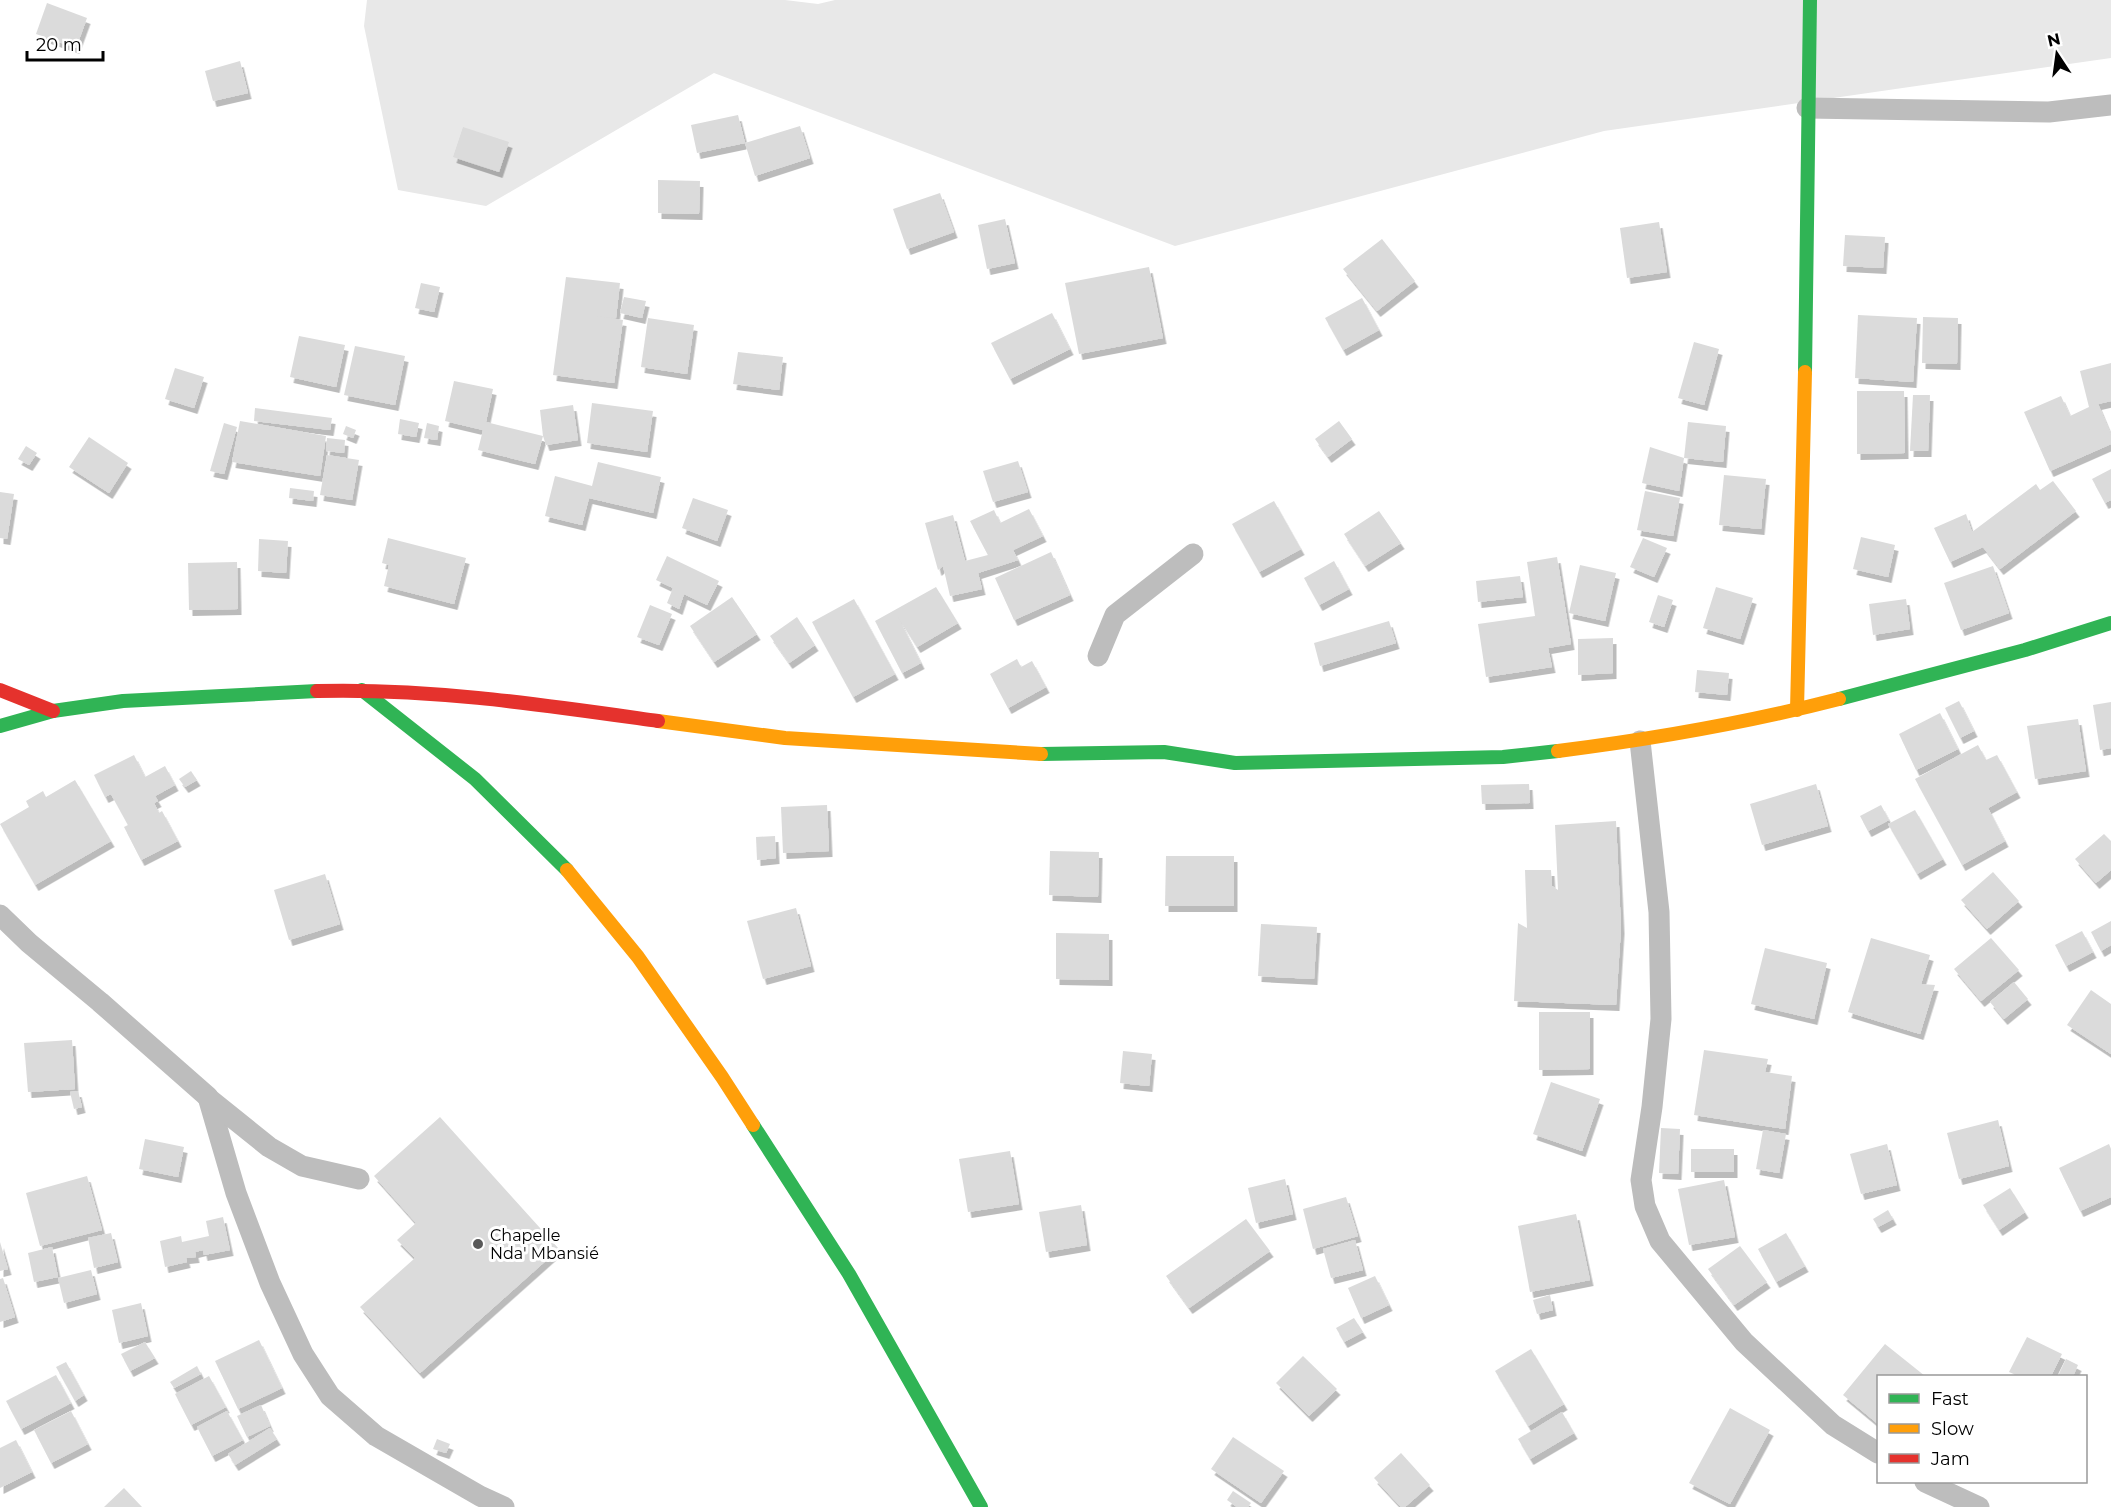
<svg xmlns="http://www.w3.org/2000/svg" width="2111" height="1507" font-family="Montserrat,sans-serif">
<defs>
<filter id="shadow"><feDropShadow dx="3.5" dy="6" stdDeviation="0" flood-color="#0004"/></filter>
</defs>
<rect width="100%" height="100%" fill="#fff"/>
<polygon fill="#e8e8e8" points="367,0 785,0 818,4 835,0 2111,0 2111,58 1604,131 1175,246 714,73 486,206 398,190 364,26"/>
<g fill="#dbdbdb" filter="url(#shadow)">
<polygon points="47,3 87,18 76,48 36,34"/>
<polygon points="240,61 248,93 213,101 205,71"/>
<polygon points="738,115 745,143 800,126 810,158 755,176 745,143 697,153 691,125"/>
<polygon points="463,127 509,142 499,172 453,157"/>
<polygon points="658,180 700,181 699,214 658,213"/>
<polygon points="940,193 954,232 907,249 893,209"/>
<polygon points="1005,219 1015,263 987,269 978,225"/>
<polygon points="1659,222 1667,272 1627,278 1620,228"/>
<polygon points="1845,235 1885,237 1883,268 1843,266"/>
<polygon points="1382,239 1415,281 1377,311 1343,269"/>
<polygon points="1149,267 1163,338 1079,354 1065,283"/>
<polygon points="566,277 620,283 616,318 596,316 623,320 614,383 553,375"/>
<polygon points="421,283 440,287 434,312 415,308"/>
<polygon points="624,297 646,301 642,318 620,313"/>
<polygon points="1362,298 1379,330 1343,350 1325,318"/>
<polygon points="1052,313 1070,349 1010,379 991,343"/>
<polygon points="1858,315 1917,318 1913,382 1855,378"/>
<polygon points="1923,317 1958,318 1957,364 1922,363"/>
<polygon points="648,318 694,325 687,374 641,367"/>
<polygon points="299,336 345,345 336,387 290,377"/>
<polygon points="1694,342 1719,349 1704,405 1678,398"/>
<polygon points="355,346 405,356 395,405 344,395"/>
<polygon points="738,352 783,357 779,390 733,384"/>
<polygon points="2111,363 2111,401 2098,404 2111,435 2111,444 2050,471 2024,412 2061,396 2070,416 2089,407 2080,371"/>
<polygon points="175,368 204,377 194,408 165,399"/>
<polygon points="454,381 493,389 486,422 543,436 535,464 478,450 483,430 445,421"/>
<polygon points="1857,391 1904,391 1905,453 1857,454"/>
<polygon points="1913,395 1930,395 1928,451 1910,451"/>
<polygon points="592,403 653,411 647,452 587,443"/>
<polygon points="573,405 578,440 546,445 543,436 540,410"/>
<polygon points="255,408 332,418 330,430 254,421"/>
<polygon points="400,419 419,423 416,437 398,434"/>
<polygon points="240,421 326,436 320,476 232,462"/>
<polygon points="1339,421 1352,439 1328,457 1315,439"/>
<polygon points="1688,422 1726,426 1723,462 1684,458"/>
<polygon points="224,423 237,427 224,474 210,471"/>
<polygon points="427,423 439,426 437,440 424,438"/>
<polygon points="346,426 356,430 353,438 343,434"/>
<polygon points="89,437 128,463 109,493 69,467"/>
<polygon points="327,438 345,440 344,453 326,451"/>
<polygon points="26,446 37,453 29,465 18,459"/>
<polygon points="1650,447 1684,458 1679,491 1642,483"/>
<polygon points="327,455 359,460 352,500 320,495"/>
<polygon points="1018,461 1028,492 993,502 983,471"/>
<polygon points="598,462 661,477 653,513 589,498 582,525 545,516 555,476 592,486"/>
<polygon points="2111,469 2111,500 2105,503 2092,479"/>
<polygon points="1724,475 1766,479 1761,529 1719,525"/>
<polygon points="2053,481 2076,511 2000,569 1983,547 1950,562 1934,528 1966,514 1972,532 2036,484 2040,490"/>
<polygon points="290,488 314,491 313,501 289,498"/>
<polygon points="1645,491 1680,498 1673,536 1637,530"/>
<polygon points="0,492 14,494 7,539 0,538"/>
<polygon points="693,498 728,510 717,541 682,528"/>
<polygon points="1274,501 1301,549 1259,572 1232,524"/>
<polygon points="1029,509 1043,536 1013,550 1018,560 978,573 982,589 950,596 943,566 938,570 925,523 953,515 965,561 988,555 970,521 994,510 1000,523"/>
<polygon points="1379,511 1401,543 1365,566 1344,534"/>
<polygon points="1861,537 1895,545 1888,577 1853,569"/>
<polygon points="388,538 466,558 454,604 384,586 389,565 382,563"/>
<polygon points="1643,538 1667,548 1654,577 1630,567"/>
<polygon points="259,539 288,541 286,573 258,571"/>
<polygon points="1051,552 1070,595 1014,620 995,578"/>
<polygon points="667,556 719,581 707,605 684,594 679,609 667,603 673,588 656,580"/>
<polygon points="1557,557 1571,644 1548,648 1552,667 1486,677 1478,624 1535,616 1527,562"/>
<polygon points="1334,561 1349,589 1319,605 1304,578"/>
<polygon points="237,562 238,609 189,610 188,563"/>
<polygon points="1580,565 1616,573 1605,621 1569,613"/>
<polygon points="1993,566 2009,613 1961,630 1944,583"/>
<polygon points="1520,576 1523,597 1478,602 1476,581"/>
<polygon points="936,587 958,623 917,647 898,617 921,663 902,673 875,621"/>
<polygon points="1716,587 1753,598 1740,639 1703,628"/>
<polygon points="1658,595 1673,600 1664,627 1649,622"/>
<polygon points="732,597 757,634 714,662 690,626"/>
<polygon points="854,599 895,674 853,697 812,622"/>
<polygon points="1906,599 1910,629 1873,635 1869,604"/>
<polygon points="650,605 672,614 659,645 637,637"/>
<polygon points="797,617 815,645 789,663 770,636"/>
<polygon points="1389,621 1396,643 1320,666 1314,643"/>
<polygon points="1613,638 1613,673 1578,675 1578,639"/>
<polygon points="1017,659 1021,667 1032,661 1046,687 1008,708 990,674"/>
<polygon points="1697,670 1729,673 1727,695 1695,692"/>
<polygon points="1959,701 1974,731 1960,738 1945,708"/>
<polygon points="2111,702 2111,748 2100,750 2093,705"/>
<polygon points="1940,713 1958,749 1916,770 1899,734"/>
<polygon points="2078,719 2086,771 2035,779 2027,726"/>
<polygon points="1978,745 1986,760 1997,755 2017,792 1988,808 2005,841 1962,865 1915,779"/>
<polygon points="134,755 145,777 165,766 175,785 155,796 158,801 154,803 159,813 162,811 178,841 141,860 124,827 128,825 111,794 105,797 94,775"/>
<polygon points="191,771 197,780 185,787 179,779"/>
<polygon points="75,780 111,841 35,885 0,824 29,807 26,801 43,791 46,797"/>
<polygon points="1529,784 1530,803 1482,804 1481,785"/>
<polygon points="1816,784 1828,826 1762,845 1750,804"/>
<polygon points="827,805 829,851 783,853 781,807"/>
<polygon points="1881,805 1889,820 1868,831 1860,816"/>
<polygon points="1915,810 1943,859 1917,874 1888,824"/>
<polygon points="1616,821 1621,928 1616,1005 1514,1001 1518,923 1527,928 1525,870 1551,870 1552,886 1558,890 1555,825"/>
<polygon points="2104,834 2111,841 2111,870 2096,883 2075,859"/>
<polygon points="775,836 776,858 757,860 756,837"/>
<polygon points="1050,851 1099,852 1098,897 1049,895"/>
<polygon points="1166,856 1234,856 1234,906 1165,906"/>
<polygon points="1993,872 2019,901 1987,929 1961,900"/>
<polygon points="325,874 340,924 289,940 274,890"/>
<polygon points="796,908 811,966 763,979 747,921"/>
<polygon points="2111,921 2111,945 2101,951 2091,932"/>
<polygon points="1261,924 1317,927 1314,979 1258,976"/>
<polygon points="2082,931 2093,952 2066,966 2055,945"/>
<polygon points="1056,933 1109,934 1109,980 1056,979"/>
<polygon points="1871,938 1930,955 1921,984 1935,985 1920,1034 1848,1012"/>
<polygon points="1991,938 2019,970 1981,1001 1954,969"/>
<polygon points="1765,948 1827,963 1814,1019 1751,1004"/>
<polygon points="2014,982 2028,999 2004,1019 1990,1002"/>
<polygon points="2091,990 2111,1004 2111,1054 2067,1025"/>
<polygon points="1539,1012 1590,1012 1590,1069 1539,1070"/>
<polygon points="72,1040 75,1089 28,1092 24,1043"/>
<polygon points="1704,1050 1768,1059 1765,1072 1792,1076 1785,1129 1694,1115"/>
<polygon points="1123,1051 1152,1054 1149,1086 1120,1083"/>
<polygon points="1551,1082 1600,1099 1582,1151 1533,1134"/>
<polygon points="78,1091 82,1107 74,1109 70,1092"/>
<polygon points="440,1117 559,1249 420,1373 360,1307 415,1258 397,1240 416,1223 374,1176"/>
<polygon points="1998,1120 2009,1166 1959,1179 1947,1133"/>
<polygon points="1661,1128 1680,1129 1678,1174 1659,1173"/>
<polygon points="1763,1130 1786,1134 1779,1173 1756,1169"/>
<polygon points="145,1139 184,1147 178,1177 139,1169"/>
<polygon points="1887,1144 1897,1185 1861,1194 1850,1154"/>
<polygon points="2109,1144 2111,1149 2111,1197 2080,1211 2059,1168"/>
<rect x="1691" y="1149" width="43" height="23"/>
<polygon points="1010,1151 1019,1204 968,1212 959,1159"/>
<polygon points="87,1176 102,1230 40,1246 26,1193"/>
<polygon points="1285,1179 1293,1214 1256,1223 1248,1188"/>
<polygon points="1724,1180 1735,1237 1689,1245 1678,1189"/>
<polygon points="2010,1188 2025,1212 1999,1230 1983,1205"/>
<polygon points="1346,1197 1358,1236 1313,1249 1303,1209"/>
<polygon points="1081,1205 1087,1245 1046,1252 1039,1212"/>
<polygon points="1888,1210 1893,1219 1878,1227 1873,1219"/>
<polygon points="1576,1214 1590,1280 1530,1292 1518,1226"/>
<polygon points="223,1217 230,1250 204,1255 203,1250 195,1252 196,1257 186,1258 187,1262 165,1267 160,1241 181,1236 182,1242 209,1236 206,1221"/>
<polygon points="1246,1219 1270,1251 1189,1308 1166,1276"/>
<polygon points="111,1233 118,1262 94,1268 88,1238"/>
<polygon points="1786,1233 1805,1266 1776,1282 1758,1249"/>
<polygon points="1355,1240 1363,1270 1331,1278 1323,1249"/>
<polygon points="0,1242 8,1269 0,1271"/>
<polygon points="1740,1246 1767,1282 1734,1305 1708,1269"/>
<polygon points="52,1247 58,1277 34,1282 28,1253"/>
<polygon points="91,1270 97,1294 64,1303 58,1278"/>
<polygon points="1375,1276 1389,1305 1361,1318 1348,1288"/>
<polygon points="3,1278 15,1317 0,1322 0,1279"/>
<polygon points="1550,1295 1553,1310 1537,1314 1533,1300"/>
<polygon points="141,1303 148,1336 119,1343 112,1310"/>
<polygon points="1354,1318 1363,1332 1344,1342 1336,1328"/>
<polygon points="2027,1337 2062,1354 2051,1376 2018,1376 2009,1372"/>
<polygon points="259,1340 282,1388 238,1409 215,1361"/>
<polygon points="145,1342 155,1358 130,1371 121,1354"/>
<polygon points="1885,1344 1925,1376 1878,1377 1878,1424 1843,1395"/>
<polygon points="1531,1349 1564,1404 1528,1426 1495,1371"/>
<polygon points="1303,1356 1337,1389 1309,1416 1276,1383"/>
<polygon points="2066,1359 2078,1365 2073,1376 2058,1376"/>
<polygon points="66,1362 84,1395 75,1401 56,1367"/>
<polygon points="197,1366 201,1374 174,1388 170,1382"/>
<polygon points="56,1375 71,1403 21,1429 6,1401"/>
<polygon points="209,1376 226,1407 191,1425 175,1394"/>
<polygon points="261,1405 270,1426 247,1437 237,1416"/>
<polygon points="1730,1408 1770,1430 1730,1504 1689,1483"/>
<polygon points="71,1411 88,1444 51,1463 34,1430"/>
<polygon points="227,1411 243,1440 212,1456 197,1427"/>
<polygon points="1562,1412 1574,1433 1530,1459 1518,1439"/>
<polygon points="270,1428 277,1439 235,1465 228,1454"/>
<polygon points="1233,1437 1284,1471 1261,1503 1211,1469"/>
<polygon points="437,1439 450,1444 446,1453 433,1449"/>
<polygon points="16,1440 32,1472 0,1488 0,1448"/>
<polygon points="1401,1453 1430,1485 1405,1507 1401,1507 1374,1478"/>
<polygon points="124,1488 142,1507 104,1507"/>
<polygon points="1233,1491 1251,1503 1248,1507 1237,1507 1227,1500"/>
</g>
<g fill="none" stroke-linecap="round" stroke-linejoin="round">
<g stroke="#bdbdbd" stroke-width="21">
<polyline points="1807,108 2049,112 2111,105"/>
<polyline points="1098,656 1115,615 1193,554"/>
<polyline points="1640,741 1659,912 1661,1019 1652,1107 1641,1180 1645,1206 1660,1241 1744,1342 1833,1425 1878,1453"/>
<polyline points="0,915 29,943 100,1002 208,1097 236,1193 270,1283 303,1354 330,1396 376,1436 480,1496 504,1507"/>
<polyline points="208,1098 269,1147 302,1166 359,1179"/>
<polyline points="1925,1482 1979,1507"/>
</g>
<g stroke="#30b455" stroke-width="14">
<polyline points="1805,372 1810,0"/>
<polyline points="362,690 475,779 567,870"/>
<polyline points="1839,699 2025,650 2111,623"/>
<polyline points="0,726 53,711 123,701 317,691"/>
<polyline points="1041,754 1164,752 1235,763 1503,757 1558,751"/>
<polyline points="753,1125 849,1274 981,1507"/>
</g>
<g stroke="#ff9f0a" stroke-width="14">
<polyline points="1797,710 1805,372"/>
<polyline points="658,721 785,738 1041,754"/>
<path d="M1558,751C1653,739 1746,723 1839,699"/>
<polyline points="567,870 638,957 722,1077 753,1125"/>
</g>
<g stroke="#e5322d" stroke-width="14">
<polyline points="0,690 53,711"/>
<path d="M317,691C432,688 544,705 658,721"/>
</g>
</g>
<circle fill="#595959" stroke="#fff" stroke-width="2" cx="478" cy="1244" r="6"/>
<g text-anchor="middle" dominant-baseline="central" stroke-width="6" stroke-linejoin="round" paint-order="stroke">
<g font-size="16" fill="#000" stroke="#fff" text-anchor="start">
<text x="490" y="1235">Chapelle<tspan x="490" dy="18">Nda' Mbansié</tspan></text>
</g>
</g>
<rect x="1877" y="1375" width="210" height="108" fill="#ffffff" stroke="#999999" stroke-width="1.5"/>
<rect x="1889" y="1394" width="30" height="9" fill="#30b455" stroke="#999999" stroke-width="1.5"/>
<text x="1931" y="1405" font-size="18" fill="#000000">Fast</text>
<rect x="1889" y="1424" width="30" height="9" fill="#ff9f0a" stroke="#999999" stroke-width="1.5"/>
<text x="1931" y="1435" font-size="18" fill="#000000">Slow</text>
<rect x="1889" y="1454" width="30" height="9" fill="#e5322d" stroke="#999999" stroke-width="1.5"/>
<text x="1931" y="1465" font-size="18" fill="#000000">Jam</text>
<g transform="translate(2057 54) rotate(347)" stroke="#ffffff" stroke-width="4.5" paint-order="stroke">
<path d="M0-4.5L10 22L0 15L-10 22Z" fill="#000000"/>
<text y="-9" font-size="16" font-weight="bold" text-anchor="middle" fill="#000000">N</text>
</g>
<path d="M27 51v9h76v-9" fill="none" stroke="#000000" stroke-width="3"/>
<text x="36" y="51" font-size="18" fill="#000000" stroke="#ffffff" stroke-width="4.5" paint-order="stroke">20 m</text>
</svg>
